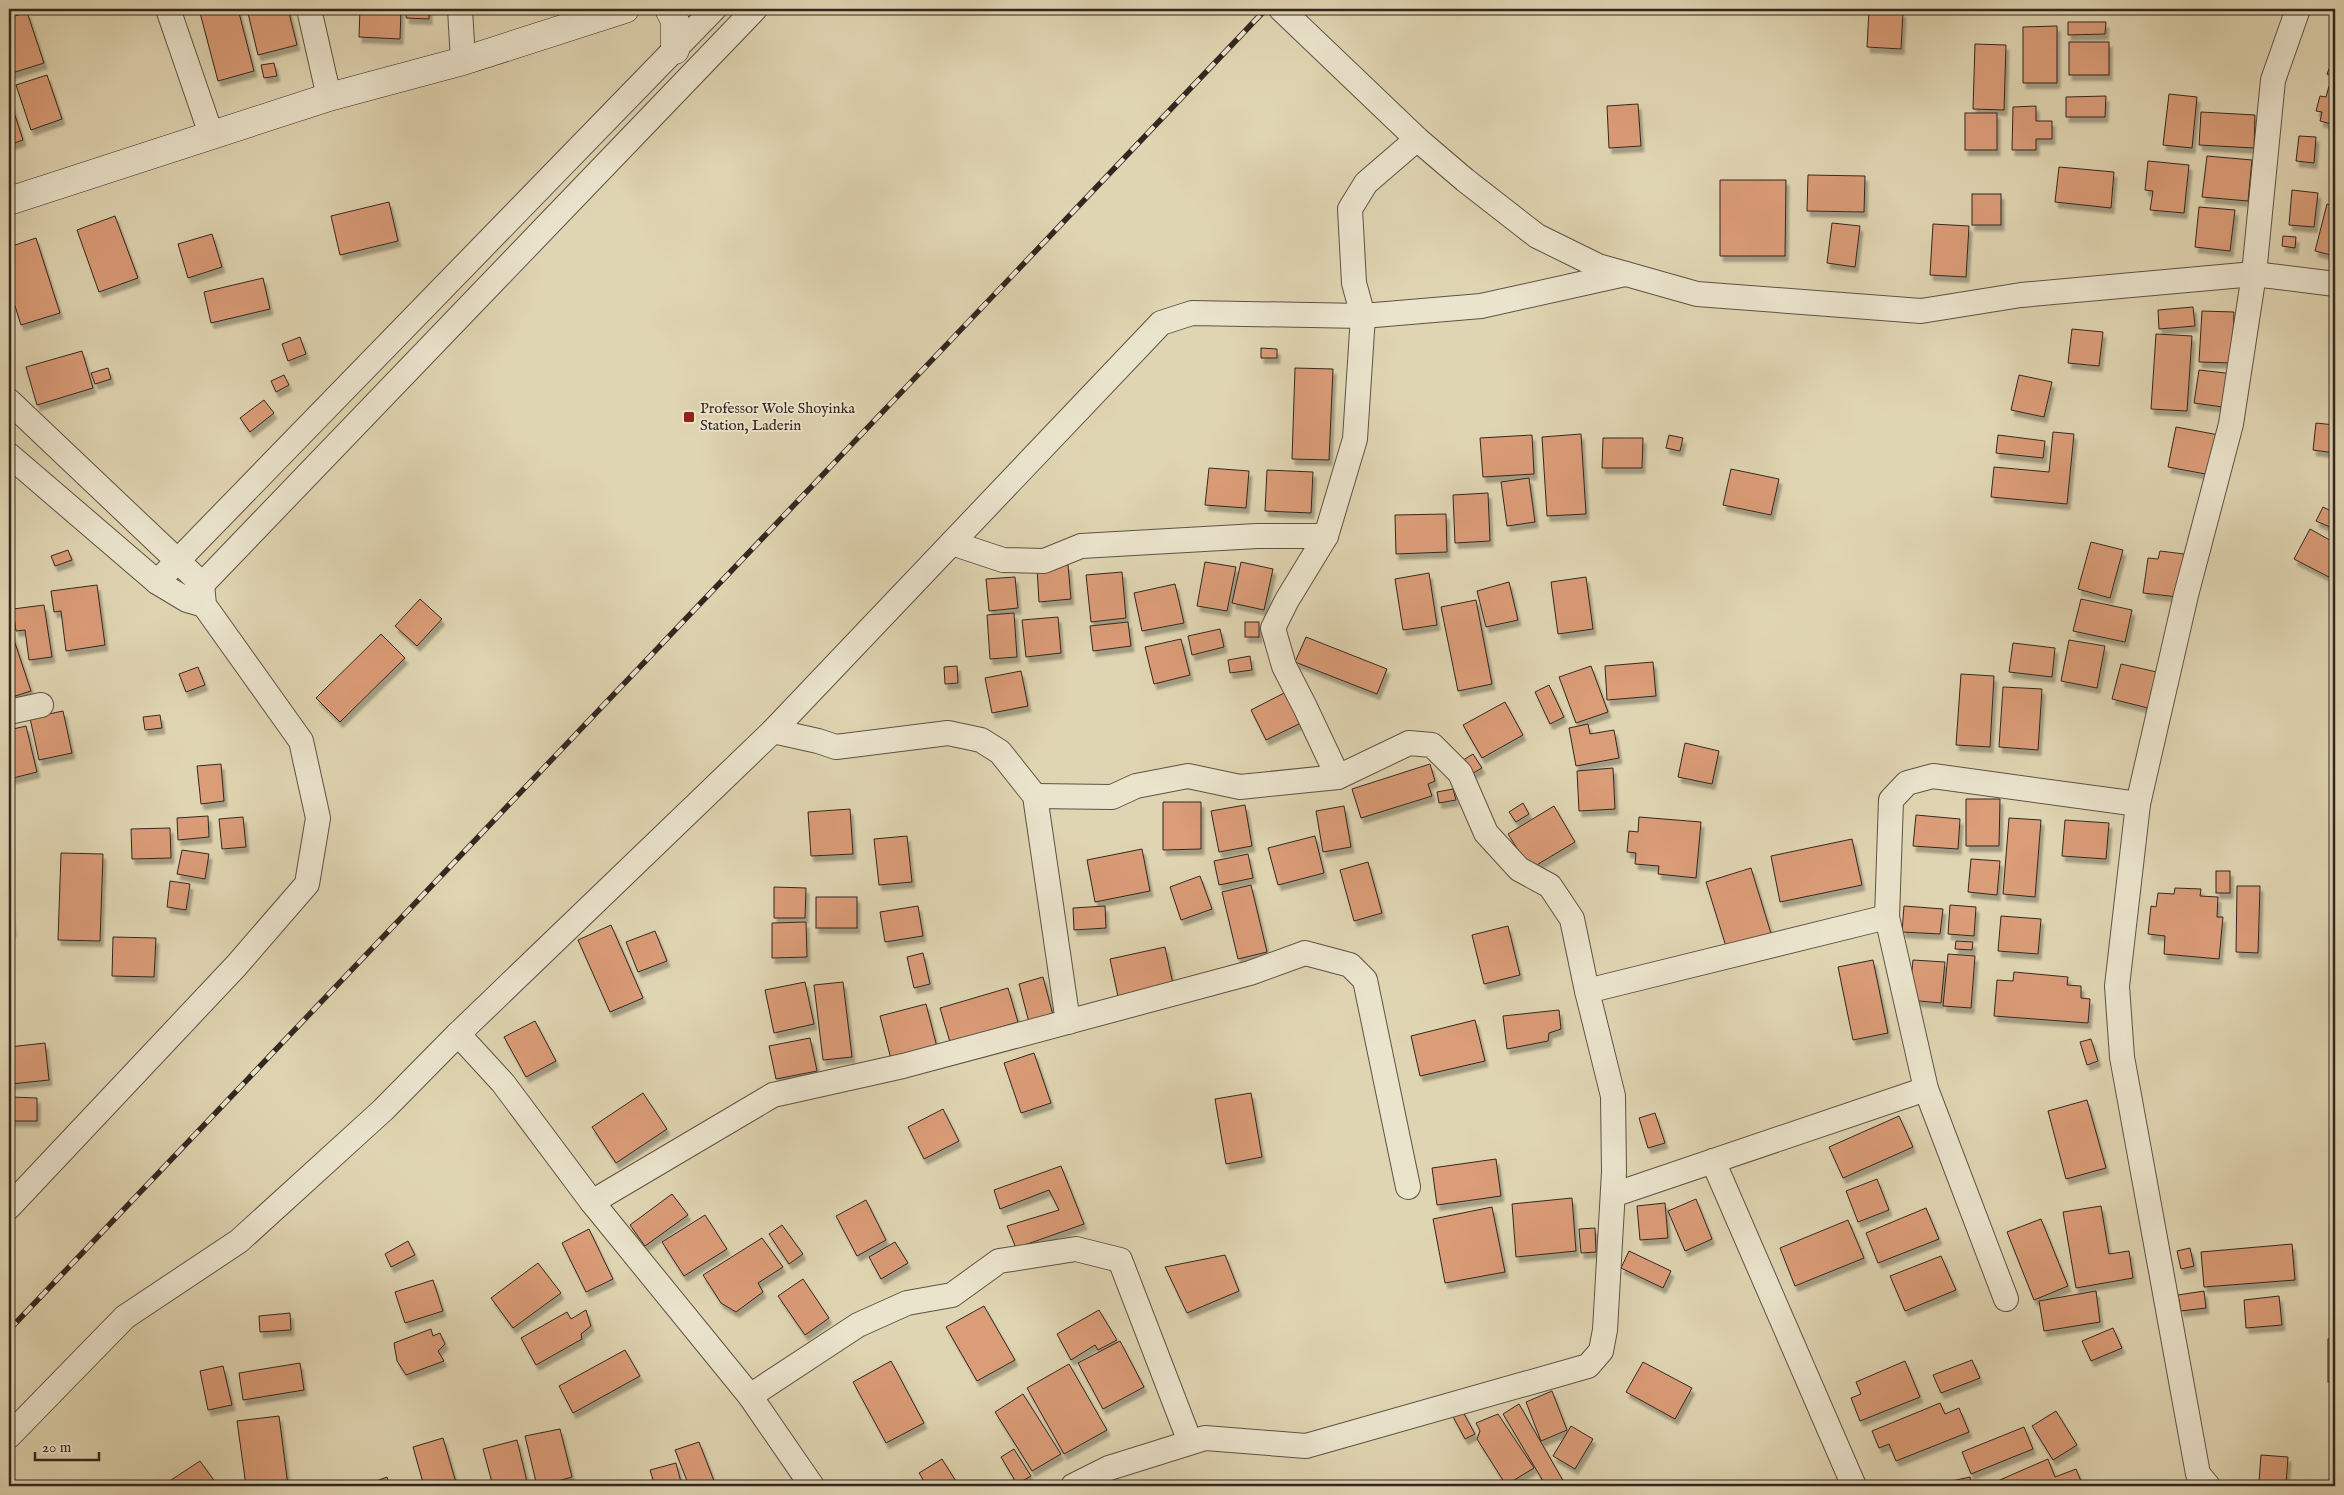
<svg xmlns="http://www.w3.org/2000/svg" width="2344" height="1495" font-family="'IM FELL English',serif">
<defs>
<filter id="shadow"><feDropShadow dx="3" dy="5.5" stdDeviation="1" flood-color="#0004"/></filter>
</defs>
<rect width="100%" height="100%" fill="#e0d5b2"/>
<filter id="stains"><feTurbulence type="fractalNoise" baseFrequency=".004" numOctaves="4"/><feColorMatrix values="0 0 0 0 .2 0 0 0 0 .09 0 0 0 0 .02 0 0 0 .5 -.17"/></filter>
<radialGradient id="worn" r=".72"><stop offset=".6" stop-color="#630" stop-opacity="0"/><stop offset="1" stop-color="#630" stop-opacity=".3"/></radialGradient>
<g fill="#db9c78" stroke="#32271f" filter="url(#shadow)">
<polygon points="199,9 238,9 254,71 218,81"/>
<polygon points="247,9 288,9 297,45 258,55"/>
<polygon points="360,9 401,9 400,39 359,37"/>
<polygon points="407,9 429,9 429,19 406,18"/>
<polygon points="1869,10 1903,12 1901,49 1867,47"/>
<polygon points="27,12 44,63 9,74 9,18"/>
<polygon points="2068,22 2106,22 2105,34 2068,35"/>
<polygon points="2057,26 2057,83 2023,83 2023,27"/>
<rect x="2069" y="42" width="40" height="33"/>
<polygon points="1975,44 2006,45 2004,110 1973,109"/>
<polygon points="2335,54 2335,78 2327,74"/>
<polygon points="274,63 277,76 264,78 261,65"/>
<polygon points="47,75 62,119 31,130 16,85"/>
<polygon points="2329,86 2335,87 2335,125 2320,121 2322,112 2316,111 2320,96 2326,97"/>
<polygon points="2169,94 2197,97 2192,148 2163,145"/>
<polygon points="2106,96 2105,117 2066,117 2066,97"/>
<polygon points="9,97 23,140 9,145"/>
<polygon points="1638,104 1641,146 1609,148 1607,106"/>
<polygon points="2036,106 2036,121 2052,121 2052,139 2036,139 2036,150 2012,150 2013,107"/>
<polygon points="2201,112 2255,115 2254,148 2199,145"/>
<rect x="1965" y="113" width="32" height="37"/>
<polygon points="2299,136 2316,137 2314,163 2296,161"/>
<polygon points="2207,156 2252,160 2248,201 2202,197"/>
<polygon points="2148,161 2189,165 2184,213 2150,210 2153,191 2145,190"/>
<polygon points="2059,167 2114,172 2111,208 2055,202"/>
<polygon points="1808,175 1865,176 1864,212 1807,211"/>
<polygon points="1720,180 1786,180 1785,256 1720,256"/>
<polygon points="2292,190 2318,193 2314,227 2289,225"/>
<rect x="1972" y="194" width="29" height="31"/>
<polygon points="389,202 398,241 340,255 331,216"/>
<polygon points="2327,204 2335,206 2335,256 2315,251"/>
<polygon points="2199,207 2235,210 2230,251 2195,247"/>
<polygon points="115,216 138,278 99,292 77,230"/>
<polygon points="1832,223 1860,226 1855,267 1827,263"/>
<polygon points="1933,224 1969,226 1966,277 1930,275"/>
<polygon points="212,234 222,267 188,278 178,244"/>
<polygon points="2283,236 2296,237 2295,248 2282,246"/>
<polygon points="36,238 60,313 21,325 9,287 9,247"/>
<polygon points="263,278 270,309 211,323 204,292"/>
<polygon points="2193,307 2195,326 2159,329 2158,310"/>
<polygon points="2202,311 2234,312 2232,363 2199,362"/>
<polygon points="2072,329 2103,332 2099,366 2068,363"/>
<polygon points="2156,334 2192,336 2187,411 2151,409"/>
<polygon points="300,337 306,354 288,361 282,344"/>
<polygon points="1261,348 1277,349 1277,358 1261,358"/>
<polygon points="82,351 93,388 37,405 26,367"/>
<polygon points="108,368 111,379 95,384 91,373"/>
<polygon points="1295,368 1333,369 1329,460 1292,459"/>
<polygon points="2199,370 2234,374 2230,408 2194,403"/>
<polygon points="284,375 289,385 276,392 271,381"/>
<polygon points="2019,375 2052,382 2044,417 2011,410"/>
<polygon points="264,400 274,413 250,432 240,418"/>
<polygon points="2316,423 2335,425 2335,453 2313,450"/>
<polygon points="2176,427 2219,435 2211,475 2168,467"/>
<polygon points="2053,432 2074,434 2067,504 1991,497 1994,467 2049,472"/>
<polygon points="1581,434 1586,514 1547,516 1542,437"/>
<polygon points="1532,435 1534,474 1483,477 1480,438"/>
<polygon points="1669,435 1683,438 1680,451 1666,448"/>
<polygon points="1998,435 2045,441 2043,458 1996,453"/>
<polygon points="1603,438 1643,438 1642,468 1602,468"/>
<polygon points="1209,468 1249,471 1246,508 1205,505"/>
<polygon points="1731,469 1779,479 1771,515 1723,505"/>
<polygon points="1267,470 1313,472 1311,513 1265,511"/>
<polygon points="1529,478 1535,522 1507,526 1501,482"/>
<polygon points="1488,493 1490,541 1455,543 1453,495"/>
<polygon points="2323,507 2335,513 2330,527 2316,521"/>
<polygon points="1446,514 1447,552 1396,554 1395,515"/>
<polygon points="2310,529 2335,543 2335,565 2329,577 2294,559"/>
<polygon points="2091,542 2123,550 2110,598 2078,589"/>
<polygon points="68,550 72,560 55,566 51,556"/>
<polygon points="2160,551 2184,554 2178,597 2143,593 2148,558 2158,559"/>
<polygon points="1205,562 1236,567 1227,611 1197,606"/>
<polygon points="1241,562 1273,569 1264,610 1232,603"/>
<polygon points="1068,565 1071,599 1039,602 1037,568"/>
<polygon points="1122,572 1126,618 1091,622 1086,575"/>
<polygon points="1429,573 1437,625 1403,630 1395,579"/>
<polygon points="1015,577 1018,608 989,611 986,579"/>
<polygon points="1586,577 1593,629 1558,634 1551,582"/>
<polygon points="1509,582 1518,620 1486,627 1477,591"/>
<polygon points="1175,584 1184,623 1142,631 1134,593"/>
<polygon points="97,585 105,645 66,651 61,611 54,612 51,591"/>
<polygon points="420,599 442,619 417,646 395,626"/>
<polygon points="2081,599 2132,610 2125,642 2073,631"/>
<polygon points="1476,600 1492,684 1458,691 1441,607"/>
<polygon points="44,605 52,657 29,660 25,630 16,631 13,609"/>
<polygon points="1014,613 1017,657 990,659 987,615"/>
<polygon points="1058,617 1061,653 1026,657 1022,620"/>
<polygon points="1128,622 1131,646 1093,651 1090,626"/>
<rect x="1245" y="622" width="14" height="15"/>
<polygon points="9,625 31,691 9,698"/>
<polygon points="1220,629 1224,647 1192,655 1188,636"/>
<polygon points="381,634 405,658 340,722 316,698"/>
<polygon points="1306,637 1387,669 1377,694 1295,662"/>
<polygon points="1181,639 1190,675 1154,684 1145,647"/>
<polygon points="2069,640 2105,646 2097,688 2061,681"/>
<polygon points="2013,643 2055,648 2052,677 2009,672"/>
<polygon points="1250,656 1252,670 1230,673 1228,660"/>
<polygon points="1653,662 1656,696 1607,700 1605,666"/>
<polygon points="2121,664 2157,672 2148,708 2112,699"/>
<polygon points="957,666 958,683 945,684 944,667"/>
<polygon points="1591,666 1608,712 1576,723 1559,677"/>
<polygon points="198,667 205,685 186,692 179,674"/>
<polygon points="1021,671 1028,706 992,713 985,678"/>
<polygon points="1961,674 1994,676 1990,747 1956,745"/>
<polygon points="1549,685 1564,717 1550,724 1535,692"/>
<polygon points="2003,687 2042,689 2038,750 1999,747"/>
<polygon points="1288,691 1303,722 1266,740 1251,710"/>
<polygon points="1505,702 1523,735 1482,758 1463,725"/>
<polygon points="63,711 72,753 39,760 30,718"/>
<polygon points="160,715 162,728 145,730 143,717"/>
<polygon points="1588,724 1590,734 1614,730 1619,758 1576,766 1569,728"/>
<polygon points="26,726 37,772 9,779 9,730"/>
<polygon points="1685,743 1719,751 1712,784 1678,777"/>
<polygon points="1473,754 1482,768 1468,776 1460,762"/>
<polygon points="221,764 224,801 201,804 197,766"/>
<polygon points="1430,764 1435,781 1428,784 1432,796 1361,818 1352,789"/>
<polygon points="1613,768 1615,809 1579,811 1577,771"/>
<polygon points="1453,789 1456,800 1439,803 1437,792"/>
<polygon points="1966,799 2000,799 1999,846 1966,846"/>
<polygon points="1163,802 1201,802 1201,849 1163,850"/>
<polygon points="1523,803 1529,814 1516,822 1509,812"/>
<polygon points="1245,805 1252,846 1219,852 1211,811"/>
<polygon points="1344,806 1351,847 1323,852 1316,811"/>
<polygon points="1554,806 1575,842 1530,869 1508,834"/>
<polygon points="850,809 853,854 811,856 808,812"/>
<polygon points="1916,815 1960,819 1958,849 1913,846"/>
<polygon points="208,816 209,837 178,840 177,818"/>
<polygon points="243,817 246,847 222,849 219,819"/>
<polygon points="1639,817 1701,822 1696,878 1658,874 1659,866 1635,864 1636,853 1627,852 1629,831 1638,832"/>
<polygon points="2009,818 2041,820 2035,897 2003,894"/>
<polygon points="2065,820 2109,823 2106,859 2062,856"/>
<polygon points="170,828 171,858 132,859 131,829"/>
<polygon points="907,836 912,882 879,885 874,839"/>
<polygon points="1315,836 1324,873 1278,885 1268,848"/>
<polygon points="1852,839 1862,885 1780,902 1771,856"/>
<polygon points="1142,849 1150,891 1095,902 1087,860"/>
<polygon points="182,850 209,854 205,879 177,874"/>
<polygon points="61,853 103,854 100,941 58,940"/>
<polygon points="1248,854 1253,878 1219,885 1214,861"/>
<polygon points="1971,859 2000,861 1997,895 1968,892"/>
<polygon points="1368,862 1382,913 1354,921 1340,870"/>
<polygon points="1751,868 1773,940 1728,953 1706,882"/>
<rect x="2216" y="871" width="14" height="22"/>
<polygon points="1200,876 1212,909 1181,920 1170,887"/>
<polygon points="170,881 190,884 186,910 167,907"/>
<polygon points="1251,885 1267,952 1238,959 1222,892"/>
<polygon points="2237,886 2260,886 2258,953 2236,952"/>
<polygon points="774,887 806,888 805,918 774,918"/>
<polygon points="2175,888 2201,889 2200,896 2218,897 2217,917 2223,917 2219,959 2164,954 2165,936 2148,934 2151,906 2156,907 2158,893 2174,894"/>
<polygon points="9,891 13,931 9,931"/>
<rect x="816" y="897" width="41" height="31"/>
<polygon points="1950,905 1976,907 1974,936 1948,934"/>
<polygon points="918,906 923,936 885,942 880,912"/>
<polygon points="1105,906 1106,928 1074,930 1073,908"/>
<polygon points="1904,906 1943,909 1940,934 1902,932"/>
<polygon points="2001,916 2041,919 2038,954 1998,951"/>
<polygon points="806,922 807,957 772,958 772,923"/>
<polygon points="611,925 643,998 610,1012 578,940"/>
<polygon points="1508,926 1520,975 1484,984 1472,935"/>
<polygon points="655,931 667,961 638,972 626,942"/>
<polygon points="113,937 156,938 154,977 112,976"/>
<polygon points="1956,941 1973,942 1972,950 1955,949"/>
<polygon points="1165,947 1174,989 1119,1001 1110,959"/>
<polygon points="923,953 930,984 914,988 907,957"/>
<polygon points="1948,954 1975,956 1971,1008 1943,1006"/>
<polygon points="1873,960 1888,1033 1853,1040 1838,967"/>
<polygon points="1913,960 1945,962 1941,1003 1909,1000"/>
<polygon points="2014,972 2068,977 2067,985 2081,986 2081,998 2090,999 2088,1023 1994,1016 1997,980 2013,981"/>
<polygon points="1043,977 1054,1019 1030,1026 1019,984"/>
<polygon points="805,982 814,1024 774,1033 765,990"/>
<polygon points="843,982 852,1057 823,1060 814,985"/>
<polygon points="1008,988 1018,1022 950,1042 940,1008"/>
<polygon points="926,1004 938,1051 892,1063 880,1016"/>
<polygon points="1559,1010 1561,1029 1549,1033 1548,1041 1507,1049 1503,1016"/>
<polygon points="1475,1020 1485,1061 1420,1076 1411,1036"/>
<polygon points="535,1021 556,1061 526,1077 504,1037"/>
<polygon points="810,1038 817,1071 776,1079 769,1046"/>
<polygon points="2091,1039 2098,1061 2087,1065 2080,1042"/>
<polygon points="45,1043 49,1080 11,1084 9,1047"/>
<polygon points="1034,1053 1051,1103 1021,1113 1004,1063"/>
<polygon points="643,1093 667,1129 616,1163 592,1127"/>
<polygon points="1251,1093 1262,1157 1226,1164 1215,1099"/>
<polygon points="11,1097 37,1098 37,1121 10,1121"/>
<polygon points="2087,1100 2106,1168 2066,1179 2048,1111"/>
<polygon points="943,1109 959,1141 924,1159 908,1127"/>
<polygon points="1655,1113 1665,1143 1648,1148 1639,1118"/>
<polygon points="1899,1116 1913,1147 1843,1178 1829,1147"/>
<polygon points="1496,1159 1501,1196 1437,1205 1432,1168"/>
<polygon points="1061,1166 1084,1224 1016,1248 1007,1226 1059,1210 1049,1190 1000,1209 994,1190"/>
<polygon points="1877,1179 1889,1210 1858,1222 1846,1191"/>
<polygon points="672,1194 688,1215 645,1246 630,1225"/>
<polygon points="1572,1198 1576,1251 1516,1257 1512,1204"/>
<polygon points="1696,1199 1712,1239 1685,1251 1668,1211"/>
<polygon points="866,1200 886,1240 857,1256 836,1216"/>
<polygon points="1665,1203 1668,1238 1640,1240 1637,1206"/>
<polygon points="2101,1206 2109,1254 2129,1251 2133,1278 2076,1288 2063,1212"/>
<polygon points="1492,1207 1505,1272 1445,1283 1433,1219"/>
<polygon points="1926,1208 1939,1239 1878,1263 1866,1233"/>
<polygon points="705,1215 727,1249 684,1276 662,1242"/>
<polygon points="2041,1219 2068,1286 2034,1300 2007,1232"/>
<polygon points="1848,1220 1864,1258 1795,1286 1780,1248"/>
<polygon points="782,1225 803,1254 789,1264 769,1234"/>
<polygon points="1595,1228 1596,1252 1581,1253 1579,1229"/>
<polygon points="589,1229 613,1279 586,1292 562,1243"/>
<polygon points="762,1238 783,1267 758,1283 763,1292 736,1312 721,1303 703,1275"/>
<polygon points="408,1241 415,1255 391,1267 385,1254"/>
<polygon points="895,1242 908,1263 881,1279 869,1257"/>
<polygon points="2292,1244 2295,1280 2204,1287 2201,1252"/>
<polygon points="2190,1248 2194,1266 2181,1269 2177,1251"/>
<polygon points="1629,1251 1671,1271 1663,1288 1621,1268"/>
<polygon points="1225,1255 1239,1291 1187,1313 1165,1267"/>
<polygon points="1941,1256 1956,1290 1905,1311 1890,1276"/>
<polygon points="538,1263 561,1293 513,1328 491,1298"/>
<polygon points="803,1279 829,1318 805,1335 778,1296"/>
<polygon points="433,1280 443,1311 405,1323 395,1292"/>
<polygon points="2096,1291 2100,1322 2044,1331 2039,1301"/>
<polygon points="2204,1291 2206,1308 2181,1311 2178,1295"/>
<polygon points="2279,1296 2282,1325 2246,1328 2244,1300"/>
<polygon points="984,1306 1015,1360 977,1381 946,1327"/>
<polygon points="586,1310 591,1326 581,1334 582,1339 536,1365 521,1338 567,1312 571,1319"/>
<polygon points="1099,1310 1117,1340 1098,1350 1095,1345 1071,1360 1057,1334"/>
<polygon points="290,1313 291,1330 260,1332 259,1316"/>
<polygon points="2113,1328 2122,1348 2091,1361 2082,1341"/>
<polygon points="431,1329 433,1336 440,1333 445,1344 438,1351 444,1361 406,1375 397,1361 394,1343"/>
<rect x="2328" y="1339" width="7" height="43"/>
<polygon points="1120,1341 1144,1387 1103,1409 1078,1363"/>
<polygon points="625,1350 640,1376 573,1413 559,1386"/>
<polygon points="1972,1360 1980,1378 1941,1393 1933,1375"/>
<polygon points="891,1361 924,1423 886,1443 853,1382"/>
<polygon points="1905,1361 1920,1397 1860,1421 1851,1398 1861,1394 1856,1382"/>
<polygon points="1643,1362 1692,1388 1675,1419 1626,1392"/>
<polygon points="300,1363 304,1390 243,1400 239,1373"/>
<polygon points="1069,1364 1107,1430 1064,1454 1027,1388"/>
<polygon points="223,1366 232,1405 208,1410 200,1371"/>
<polygon points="1552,1391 1567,1430 1541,1441 1526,1402"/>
<polygon points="1023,1394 1061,1454 1032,1471 995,1412"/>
<polygon points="1940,1403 1945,1414 1959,1408 1969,1432 1896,1461 1889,1444 1879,1448 1872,1431"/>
<polygon points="1519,1404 1565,1484 1561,1486 1546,1486 1503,1414"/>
<polygon points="1461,1408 1475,1434 1465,1439 1451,1413"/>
<polygon points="2056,1411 2077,1445 2053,1460 2032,1426"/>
<polygon points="1498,1414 1534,1468 1506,1485 1477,1439 1480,1431 1476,1423"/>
<polygon points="279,1416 288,1486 246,1486 237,1421"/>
<polygon points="1571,1426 1593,1439 1575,1469 1553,1456"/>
<polygon points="2024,1427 2033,1449 1971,1474 1962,1452"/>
<polygon points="560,1429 572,1477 554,1482 554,1486 537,1486 525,1436"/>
<polygon points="443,1438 457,1486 424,1486 413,1447"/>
<polygon points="517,1440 528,1486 493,1486 483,1449"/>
<polygon points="699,1442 716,1486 689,1486 675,1450"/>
<polygon points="1014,1449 1031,1476 1017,1484 1001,1457"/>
<polygon points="2261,1455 2288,1457 2286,1484 2259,1482"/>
<polygon points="942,1459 959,1486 927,1486 919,1473"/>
<polygon points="2048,1459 2055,1477 2076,1469 2083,1486 1986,1486"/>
<polygon points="200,1461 218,1486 162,1486"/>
<polygon points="676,1463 682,1486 655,1486 650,1470"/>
<polygon points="387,1477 390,1486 363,1486"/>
<polygon points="1970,1477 1972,1486 1929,1486"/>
</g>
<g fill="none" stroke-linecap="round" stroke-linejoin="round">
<defs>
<g id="street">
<polyline points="168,9 211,134"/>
<polyline points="309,9 329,97"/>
<polyline points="460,9 463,61"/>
<polyline points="1281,9 1417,139 1465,180 1537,236 1598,266 1697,294 1921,311 2021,295 2254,274 2335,284"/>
<polyline points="9,401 202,584 204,605 301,741 318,818 307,884 236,966 9,1207"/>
<polyline points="9,455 157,582 187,600 204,605"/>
<polyline points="952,543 1003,560 1044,561 1081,546 1257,536 1326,536"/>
<polyline points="157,582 714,9"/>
<polyline points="192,595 755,9"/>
<polyline points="9,712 41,705"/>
<polyline points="773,731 818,741 836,747 948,733 981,740 1000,752 1035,796 1068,1022"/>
<polyline points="1338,777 1305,707 1284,666 1273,628 1287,600 1326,536 1355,439 1363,316 1354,283 1350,209 1366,183 1417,139"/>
<polyline points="1035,796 1112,797 1136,786 1188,776 1240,787 1338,777 1409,743 1432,745 1460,773 1486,833 1519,869 1550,886 1572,919 1587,991 1613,1096 1614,1172 1605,1330 1601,1351 1588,1366 1306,1446 1205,1438 1109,1468 1073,1486"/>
<polyline points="1587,991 1887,917"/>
<polyline points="458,1034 503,1083 592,1202 750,1396 812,1486"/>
<polyline points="1713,1161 1854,1486"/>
<polyline points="1613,1195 1926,1089"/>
<polyline points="592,1202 773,1095 903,1066 1250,973 1305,953 1350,965 1365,980 1408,1187"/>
<polyline points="2006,1299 1926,1089 1887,917 1891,800 1907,783 1933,776 2138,804"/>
<polyline points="750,1396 858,1325 907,1303 952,1295 999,1261 1076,1249 1120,1260 1190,1442"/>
<polyline points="9,1436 125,1317 239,1241 383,1110 458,1034 773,731 1161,323 1192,313 1363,316 1481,306 1625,274"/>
<polyline points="2208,1486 2198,1474 2122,1057 2117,986 2138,804 2186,595 2231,424 2254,274 2273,80 2298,9"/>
</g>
<g id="secondary">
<polyline points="669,9 675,21 675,50"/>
<polyline points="9,201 329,97 463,61 625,9"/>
</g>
</defs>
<use href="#street" stroke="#5e5244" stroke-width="26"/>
<use href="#secondary" stroke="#32271f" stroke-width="29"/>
<use href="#street" stroke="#ebe4cd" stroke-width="24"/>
<use href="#secondary" stroke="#ebe4cd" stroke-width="28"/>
<defs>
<polyline id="rail" points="9,1330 1266,9"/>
</defs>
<use href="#rail" stroke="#32271f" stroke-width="5.5"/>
<use href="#rail" stroke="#ebe4cd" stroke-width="4" stroke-dasharray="11" stroke-linecap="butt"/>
</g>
<rect fill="#8f2418" stroke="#ebe4cd" stroke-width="2" x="683" y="411" width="12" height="12" rx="2.5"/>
<g text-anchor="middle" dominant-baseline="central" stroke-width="4" stroke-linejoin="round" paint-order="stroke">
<g font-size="15" fill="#32271f" stroke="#ebe4cd" text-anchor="start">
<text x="700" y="408">Professor Wole Shoyinka<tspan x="700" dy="17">Station, Laderin</tspan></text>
</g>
</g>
<rect width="2344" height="1495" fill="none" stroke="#e0d5b2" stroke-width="30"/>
<rect x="10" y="10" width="2324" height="1475" fill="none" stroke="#32271f" stroke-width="2.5"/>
<rect x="15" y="15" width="2314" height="1465" fill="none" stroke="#32271f"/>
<path d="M35 1452v8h64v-8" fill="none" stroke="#32271f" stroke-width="2.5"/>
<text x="42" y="1452" font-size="15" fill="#32271f" stroke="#ebe4cd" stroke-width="4" paint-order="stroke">20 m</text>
<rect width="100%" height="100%" filter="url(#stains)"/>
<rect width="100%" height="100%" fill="url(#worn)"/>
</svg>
